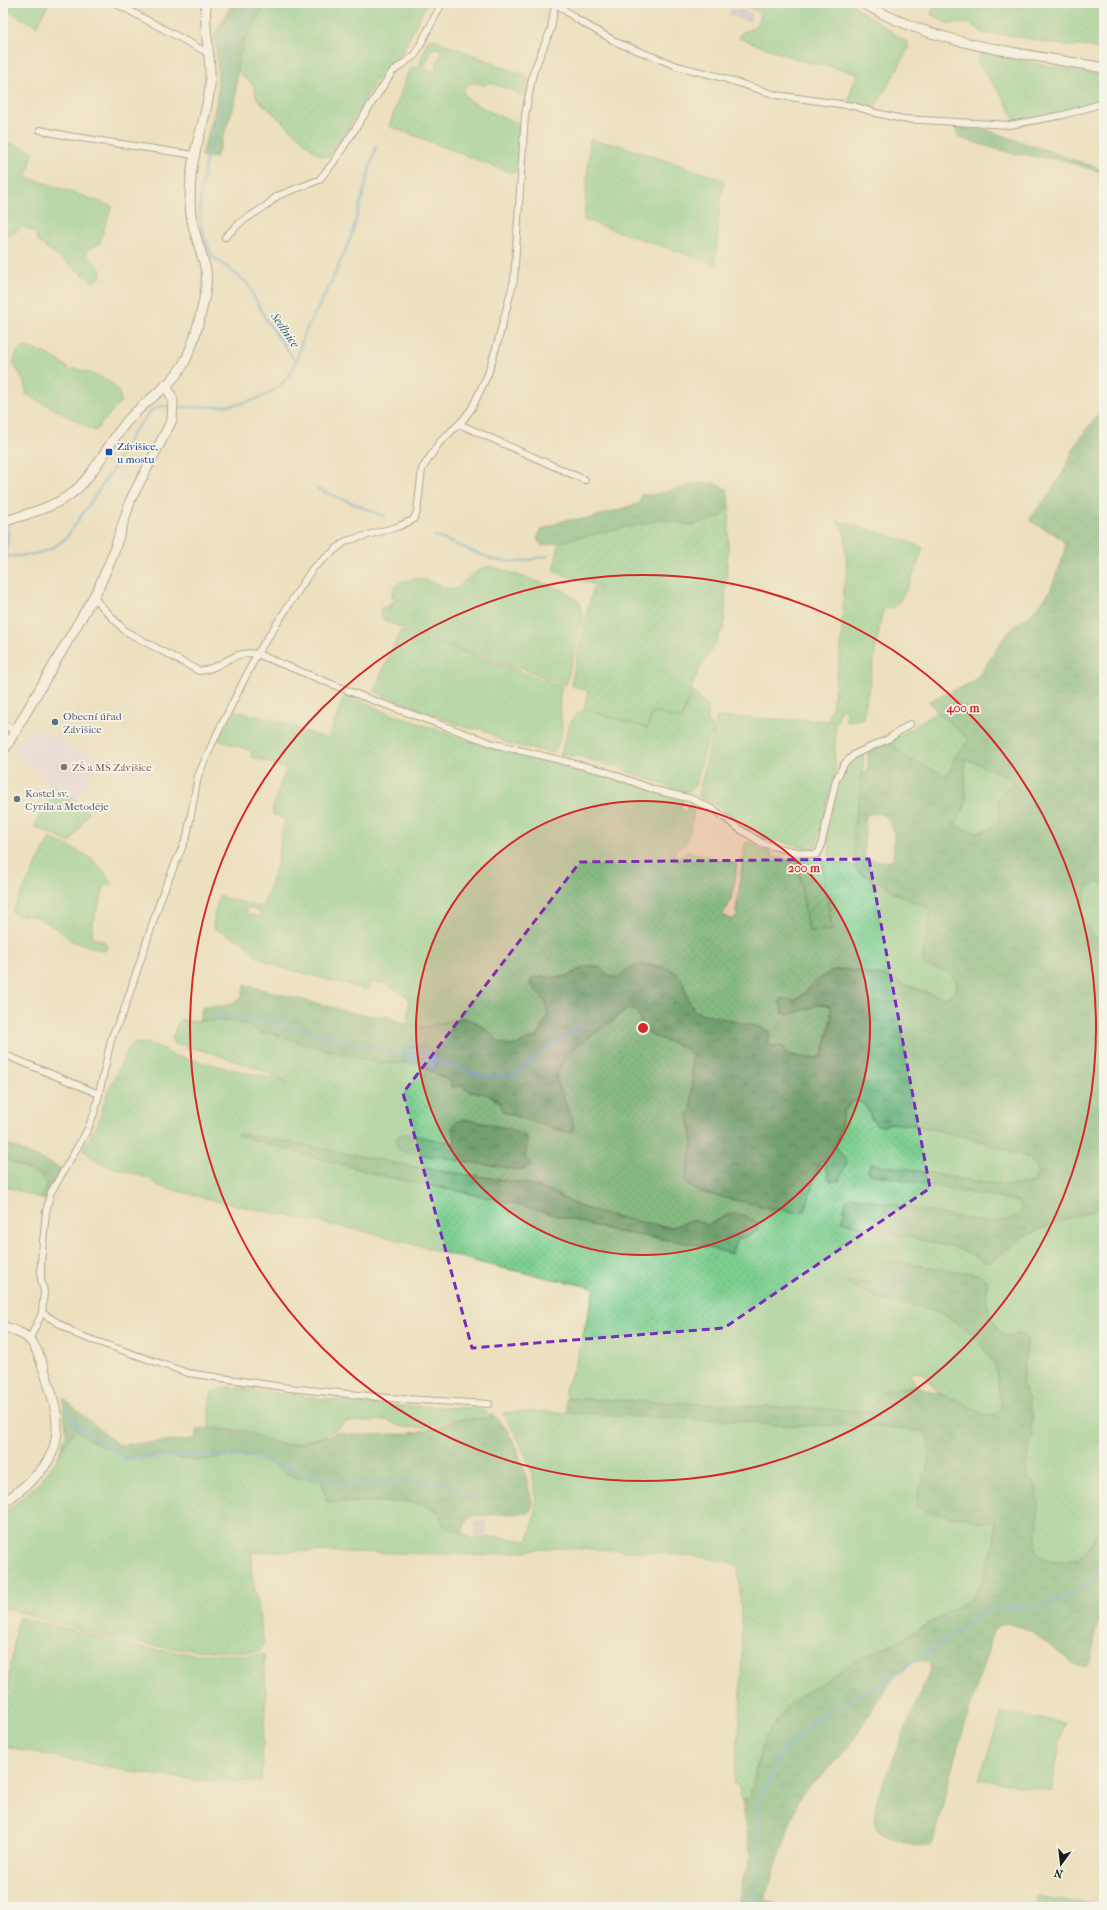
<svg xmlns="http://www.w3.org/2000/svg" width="1107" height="1910" font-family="'IM FELL French Canon',serif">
<defs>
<pattern id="industrial-grid" width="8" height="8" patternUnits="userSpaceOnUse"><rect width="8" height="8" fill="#c5c0da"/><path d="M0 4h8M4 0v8" fill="none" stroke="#a9a4ba"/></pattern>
<pattern id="grass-dots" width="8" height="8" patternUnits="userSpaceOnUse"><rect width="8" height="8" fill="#7cce8f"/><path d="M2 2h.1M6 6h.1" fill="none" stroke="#6bb07b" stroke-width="1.8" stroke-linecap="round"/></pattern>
<pattern id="forest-crowns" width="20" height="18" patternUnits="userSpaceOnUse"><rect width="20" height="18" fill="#65b17a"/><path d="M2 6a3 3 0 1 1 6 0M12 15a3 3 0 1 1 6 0" fill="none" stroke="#528f63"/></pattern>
<pattern id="garden-furrows" width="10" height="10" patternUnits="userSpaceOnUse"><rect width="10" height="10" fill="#7cce8f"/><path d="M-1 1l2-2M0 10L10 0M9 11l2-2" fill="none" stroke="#6bb07b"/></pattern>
<pattern id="water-rules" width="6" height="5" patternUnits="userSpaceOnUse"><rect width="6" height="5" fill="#52a6ce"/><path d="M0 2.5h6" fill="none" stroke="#4386a6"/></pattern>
</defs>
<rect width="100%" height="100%" fill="#f7f3e8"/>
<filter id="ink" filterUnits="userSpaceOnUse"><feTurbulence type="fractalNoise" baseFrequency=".025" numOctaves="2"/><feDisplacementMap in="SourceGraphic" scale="8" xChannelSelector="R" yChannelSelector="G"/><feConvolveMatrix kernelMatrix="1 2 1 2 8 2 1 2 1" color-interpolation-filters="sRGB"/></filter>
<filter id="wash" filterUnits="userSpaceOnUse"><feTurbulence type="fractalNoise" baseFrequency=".012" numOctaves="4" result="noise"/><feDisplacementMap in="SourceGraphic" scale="16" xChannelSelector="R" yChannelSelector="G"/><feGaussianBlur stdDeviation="0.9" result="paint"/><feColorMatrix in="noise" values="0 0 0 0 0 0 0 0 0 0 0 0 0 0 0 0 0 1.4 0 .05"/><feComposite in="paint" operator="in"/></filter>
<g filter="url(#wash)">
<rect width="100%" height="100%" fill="#ece0bf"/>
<polygon fill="#e2d4f3" points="30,726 100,760 76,801 42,780 45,774 11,756"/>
<g fill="url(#industrial-grid)">
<polygon points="731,8 753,13 751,22 729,16"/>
<polygon points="486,1520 486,1538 475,1538 475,1520"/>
</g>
<g fill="url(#grass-dots)" stroke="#4c7556" fill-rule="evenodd">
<polygon points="3,3 49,3 37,26 3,9"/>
<polygon points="267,3 427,3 401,53 375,82 345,134 329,157 319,155 257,99 253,84 244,78 239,71 237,66 238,58 247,37"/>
<path d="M733,3H850L908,43V49C904,57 878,106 872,108C866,109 856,105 850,103L849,98L857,73L799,60L739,38L740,34C744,31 751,30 755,26C772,9 743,7 733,3Z"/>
<polygon points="936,3 1104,3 1104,49 1083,46 1065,46 1004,34 984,34 971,24 947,23 931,14"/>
<path d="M431,38L528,77L525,96L489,82L485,85C477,83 468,81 463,90C465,105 505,117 518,123L520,126L516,171L513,173L501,169L389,126L409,70L419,66L428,40ZM433,48L440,49L441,53L434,72L424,67Z"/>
<polygon points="980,53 1104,76 1104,100 1074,109 1020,121 1015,120 1003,97 978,63"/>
<polygon points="590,140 619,145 724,180 720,203 715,264 584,220"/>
<path d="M3,141L33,151L27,177L112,206L99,244C69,255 103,259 101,276L98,280L92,281L38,242L35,232L22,226L14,234L3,235Z"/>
<path d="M24,347C40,350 61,359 71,371L74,368C91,374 120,379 121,401L95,431L26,394C25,389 25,382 22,378C15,364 9,366 20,348Z"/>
<path d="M838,521L907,541L923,548C917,564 908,594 895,606C891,609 887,608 883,608L863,719L846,721V710H839L838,721L830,720L828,717L832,708L841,646L844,585L847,572L845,534Z"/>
<path d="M491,566L563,590L579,602L583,618L566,685L525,670L522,667C509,670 480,651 470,653L429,637L427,635L423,636L385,621L380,612L382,607L388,608L390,603H393L395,598L391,597L395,587L402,581C409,582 414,577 420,579C433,581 444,591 457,589C467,579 476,569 491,566Z"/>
<path d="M401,630L562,686C554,711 571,725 554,751L551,753L506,743L482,729L467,728L373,691Z"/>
<polygon points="692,690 708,708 708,722 713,729 712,735 709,737 695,786 689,791 681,791 626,771 618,765 610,766 582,757 560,755 569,726 574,717 584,709 648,728 653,712 682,718"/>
<path d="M345,694L364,702L383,711L493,749L592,770L661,794L683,800L681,810L686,812L690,802L692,804C696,817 689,832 685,845L676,848L674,857L679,858L687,851L737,864C735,880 734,900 723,913L724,916L733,920L738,916L736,912L745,843L748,842L772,853V857L798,861L809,931L832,929L822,860L852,864C868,885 907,898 931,909L928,935L942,970L950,973L957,983C956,992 952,997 943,998C922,990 853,965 835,970C822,974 807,989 798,999L793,1001L782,998L780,1002L783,1013L787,1015L822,1004L830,1006L832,1014L822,1056C811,1061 797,1056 786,1054L785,1048L781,1046H770L766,1043L770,1037L768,1031L696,1012L691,1006L680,977L667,968L637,965L615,978L609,976L599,967L576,970L571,975L560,977H539L530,983L546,1003L548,1015L539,1035L519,1044L510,1046L498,1042L492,1034L482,1026L476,1022L462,1018L424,1027L409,1024C406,1015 410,1006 408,997L387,984L370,982L368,990L281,967L256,956L247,944L213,928L215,911L219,896L259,907L264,904L277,864L285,819L273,814L272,811L286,768L251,757L252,751L218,740L235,711L274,720L328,739ZM248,907L261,913L259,917L247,914L246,911Z"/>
<polygon points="864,752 861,789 853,829 856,858 847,859 829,856 830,848 826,835 838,779 850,760"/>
<path d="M965,757L1013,780L1011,785L1003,791L998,807L1001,813L1000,820C987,835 970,834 955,825L964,809L966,802Z"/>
<path d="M50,838C76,850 100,857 112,885H105L93,922L92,938L104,941L107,946L105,951L72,941L56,928L34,916L19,915L12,912Z"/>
<path d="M1097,882L1104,883V943C1078,928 1079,913 1088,887Z"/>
<path d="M627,1009H635L655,1037L688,1048L692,1055V1108L689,1120L693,1143L689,1164L685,1178L693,1189L699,1191L778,1210L805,1211L820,1161L824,1160L830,1181L840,1180L844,1159L836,1147L844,1111L853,1101C866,1101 867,1109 872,1120L883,1126L891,1123L914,1125L975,1139L1029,1158L1037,1167V1174L1034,1182C1004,1191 945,1175 913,1170C899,1167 885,1168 871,1163L868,1171L1019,1202L1022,1208C1017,1224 990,1222 977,1221L850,1196L846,1201L842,1221L885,1234H896L953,1247L989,1263L1023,1237L1062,1220L1104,1208V1525L1087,1549L1080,1557L1072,1560L1051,1562L1039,1557L1036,1551L1037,1524L1035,1486L1028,1477L1026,1469L1032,1435L1031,1427L1033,1418L1028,1398L1022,1384L1028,1341L1027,1338L1021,1334L1010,1336L1002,1335C989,1316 984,1302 988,1280L978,1274L925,1268L894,1261C874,1276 876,1286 848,1281L846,1283L883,1301L909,1304L940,1312L965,1328L978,1340L995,1366L1002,1408L995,1416L983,1414L960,1401L940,1394L930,1383L927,1375L916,1372L911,1374L916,1386C908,1388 884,1389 880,1394C875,1400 874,1407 867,1411L571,1398L565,1395V1390L576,1362L595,1288L489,1265L376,1234L216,1201L158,1186L150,1179L103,1164L90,1156L83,1149L98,1123L107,1094L127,1051L133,1044C146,1042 162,1045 171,1055L287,1082L269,1073L212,1053L173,1043L172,1038L179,1020C209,1022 236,1015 262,1034L271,1032L311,1046L379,1063H420L430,1071L450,1081L451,1087L462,1086L471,1092L487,1094L498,1101L502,1107L503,1112L565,1132L575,1129L556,1077C560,1068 564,1057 572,1050C589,1035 610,1025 627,1009ZM236,1135L290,1143L421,1168L525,1183L550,1191L576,1205L603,1214L648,1224L673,1227L694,1220L708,1225L730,1213L757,1231L737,1240L731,1254L705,1246L618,1232L496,1199L383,1176Z"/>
<polygon points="3,1158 44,1178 47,1182 41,1199 3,1185"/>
<polygon points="227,1387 373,1405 471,1408 486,1412 488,1413 479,1419 450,1420 427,1427 405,1427 398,1426 388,1420 346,1422 325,1436 287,1445 274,1442 243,1430 209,1428 209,1406 212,1392"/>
<path d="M532,1411L747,1421C786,1430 829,1423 870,1426C888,1427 907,1430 925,1432C935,1444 925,1478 919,1491L991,1520H995C996,1548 987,1577 971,1599L799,1697C779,1715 763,1737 757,1764C754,1775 753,1786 750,1797L742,1800L738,1785L733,1783C743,1713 743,1644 739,1575L738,1568L732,1563L710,1558L650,1552L588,1549L551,1548L490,1555L301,1551L252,1552L251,1567L264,1644L260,1651C229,1652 200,1651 169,1648C112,1641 58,1622 3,1608V1513L38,1484L54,1464L75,1428L84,1436L101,1446L133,1459L160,1455L196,1461L236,1455H247L275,1465L284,1473L296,1477L322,1482L327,1502H408L420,1504L441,1513L440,1516L444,1528L462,1532L470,1538L475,1539L498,1537L527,1541C548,1493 528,1455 503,1413Z"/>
<path d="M18,1617L149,1649L193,1654L264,1655L266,1691L261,1781C173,1786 88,1762 3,1746C3,1703 12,1660 18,1617Z"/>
<polygon points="1002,1712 1064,1723 1051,1791 979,1779"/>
<polygon points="1037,1896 1093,1905 1093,1907 1036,1907"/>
</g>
<g fill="url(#forest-crowns)" stroke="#40664b" fill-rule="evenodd">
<polygon points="230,3 267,3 247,37 238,58 236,99 216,158 201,156 214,115 218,90 217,54 214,37 230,7"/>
<polygon points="958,127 987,130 1104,170 1104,173 1061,160 1009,153 959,138 956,130"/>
<path d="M1104,405V883L1097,882L1088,887C1079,913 1078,928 1104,943V1208L1062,1220L1023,1237L989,1263L953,1247L896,1234H885L842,1221L846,1201L850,1196L977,1221C990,1222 1016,1224 1022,1208L1019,1202L871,1174L868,1171L871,1163C885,1168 899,1167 913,1170C945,1175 1004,1191 1034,1182L1037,1174V1167L1029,1158L975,1139L914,1125L891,1123L883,1126L877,1125C866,1114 871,1101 852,1101L844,1111L836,1147L847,1161L840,1180L830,1181L824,1160L820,1161L805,1211L794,1212L778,1210L699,1192L684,1183L689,1164L693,1143L688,1114L692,1108V1055C683,1041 659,1043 646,1031C641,1026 639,1015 635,1009H627C610,1025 589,1035 572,1050C564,1057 560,1068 556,1077L575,1129L571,1133L503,1112C500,1095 488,1095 473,1092C469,1092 466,1088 462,1086L452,1088L450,1081L430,1071L419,1063H379L311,1046L271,1033L262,1034C240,1018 224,1021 199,1021L202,1007L227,1005L241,999L245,985L358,1014L389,1017L399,1022L424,1027L462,1018L476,1022L492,1034L498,1042L510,1046L519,1044L539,1035L548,1015L546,1003L530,983L532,978C544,976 558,980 570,975C579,971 588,962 599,967C605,970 608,976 615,978C621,976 624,970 630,968C643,962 673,964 681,979C687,990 687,1003 696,1012L760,1027L769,1031L770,1037L766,1043L770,1046H781L785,1048L786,1054C798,1056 811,1061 822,1056C827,1041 834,1021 830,1006L822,1004L787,1015L783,1013L780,1002L782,998L793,1001L798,999L829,972L844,969L885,976L917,990L943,998L952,995L956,990L957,983C955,980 952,975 949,973C940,967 928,971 922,961L931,909L904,897L856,870L853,829L861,789V772H868V750L891,741L905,757L947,776L956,755L968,740L937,712L929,701L973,682L983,670L1004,637L1014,626L1030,615L1044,600L1051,588L1064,555L1065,543L1054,534L1031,522L1030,518L1047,497L1062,474L1076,444ZM965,758L1013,780L1011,785L998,798C998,806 1001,812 1000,820C987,835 970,834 955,825L964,809L966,802ZM876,813C898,817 894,843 893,860L888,862L865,859L864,849L866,818L867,815Z"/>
<path d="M699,483H714L727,489L730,506L721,517L693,525L662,520L542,546L537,540L540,530L565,520L591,518L640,503L641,495C662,496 679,487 699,483Z"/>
<path d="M464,1119L507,1128L527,1137C528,1145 525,1151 526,1160L531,1162L532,1166L520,1170L404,1152L398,1148L396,1143L398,1136L407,1134L456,1144L452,1127L457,1121Z"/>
<path d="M240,1133L421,1168L525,1183L550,1191L576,1205L603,1214L665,1227H673L694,1220L708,1225C732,1214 734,1208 758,1223L757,1231L737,1240L731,1254L705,1246L618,1232L496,1199L383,1176L236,1135Z"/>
<polygon points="3,1142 61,1168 46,1201 41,1199 47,1182 39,1174 3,1158"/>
<path d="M887,1261L978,1274L988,1280C984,1302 988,1316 1002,1335L1010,1336L1021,1334L1027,1338L1022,1384L1028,1398L1033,1418L1031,1427L1032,1435L1026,1469L1028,1477L1035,1486L1039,1507L1036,1551C1044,1565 1068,1566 1081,1556C1090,1548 1096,1535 1104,1525V1607L1096,1632L1091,1660L1088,1665L1084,1667L1071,1662L1030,1630L1006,1623L1000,1625L994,1631L954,1760L933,1842L930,1846C919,1848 885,1838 878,1829C872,1820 876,1804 878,1795L930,1670V1663C927,1661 923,1659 919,1660C892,1664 862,1731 845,1752C831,1770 811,1781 798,1800L766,1896V1900L781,1907H736L751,1856L742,1800L750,1797L757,1763L766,1737L786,1708L799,1697L862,1657L900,1641L971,1599L981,1585L990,1557L995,1537V1520L984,1522L925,1511L916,1506L919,1491L928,1466L929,1436L925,1432C907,1430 888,1427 870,1426C829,1423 786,1430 747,1421L568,1413L565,1398L866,1411L871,1408L880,1393L885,1390L916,1386L960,1401L983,1414L995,1416L1002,1408L995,1366L978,1340L965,1328L940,1312L909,1304L883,1301L846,1283L848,1281C869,1286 876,1283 883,1262Z"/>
<path d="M63,1398L118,1445L195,1439L198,1428L249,1432L281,1445L288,1446L330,1436L336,1432L354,1435L404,1434L432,1429L457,1420L479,1419L492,1415C515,1427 528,1482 533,1506L529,1513L469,1516L462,1532L444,1528L440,1516L441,1513L428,1506L408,1502H327L322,1482L296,1477L284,1473L275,1465L247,1455H236L196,1461L160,1455L133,1459L124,1457L84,1436L75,1428L58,1458L66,1433Z"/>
</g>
<g fill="url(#garden-furrows)" stroke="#4c7556">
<polygon points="730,506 724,628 698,672 688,696 682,718 676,718 652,711 648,728 584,709 588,691 573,686 571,684 593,588 601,587 554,572 559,542 662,520 693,525 721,517"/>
<polygon points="937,712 969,740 956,755 947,776 905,757 891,741"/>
<polygon points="717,717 835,721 835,772 816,846 812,849 806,848 762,837 717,805 698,796"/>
<polygon points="797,855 822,859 832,930 808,931"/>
</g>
<polygon fill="#7cce8f" stroke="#4c7556" points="56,788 76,801 75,804 89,812 70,843 34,826"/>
<path fill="url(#water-rules)" stroke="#376175" d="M411,1046C428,1047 441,1048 436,1069L430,1071L424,1062H403L404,1051Z"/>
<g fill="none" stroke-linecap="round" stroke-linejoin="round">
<g stroke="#52a6ce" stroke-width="2.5">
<polyline points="296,362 304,334 331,283 351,237 376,147"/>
<polyline points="317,489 385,516"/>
<polyline points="3,516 8,531 6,557"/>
<polyline points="435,536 494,560 519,562 547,556"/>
<path d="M3,560L6,557C30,555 47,555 66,538L113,469L132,434L152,410L162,406C207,408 276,413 296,362L265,318L247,283L211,255L200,222V199L206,160L218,128L222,107L226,48L251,3"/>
<polyline points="212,1016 272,1022 406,1055"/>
<polyline points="436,1060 484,1077 515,1075 545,1049 586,1023"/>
<polyline points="67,1409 78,1426 125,1459 188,1455 253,1457 347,1484 443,1482 476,1497"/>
<polyline points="753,1907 758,1858 757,1802 771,1779 782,1753 817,1718 892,1678 984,1611 1001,1606 1034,1608 1071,1595 1090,1580 1104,1560"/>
</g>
</g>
</g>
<g filter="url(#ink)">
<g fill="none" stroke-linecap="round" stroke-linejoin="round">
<defs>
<g id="street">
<polyline points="115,3 210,54"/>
<polyline points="555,3 578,20 618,43 677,66 720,77 776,95 854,106 876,113 903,119 1010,125 1063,115 1104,103"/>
<polyline points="40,130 68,136 194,155"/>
<polyline points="225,237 241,222 266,206 277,196 319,180 333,163 392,72 415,55 442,3"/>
<polyline points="459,424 585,480"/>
<path d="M93,597L125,631L199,671C223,669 232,649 257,654L364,697L494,744L604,771L655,790L692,799L716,811L738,828L762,843L782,849L813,855L817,854L820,850L836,780L844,764L855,754L888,739L910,724"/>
<polyline points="3,724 16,731"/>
<polyline points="3,1054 99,1094"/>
<polyline points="42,1313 78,1335 188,1373 289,1388 388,1398 489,1404"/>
<polyline points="30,1338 42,1313 44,1292 41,1279 41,1262 46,1212 50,1194 87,1131 95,1111 112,1036 123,1013 162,895 187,836 198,776 213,742 257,654 313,568 346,541 397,527 413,520 417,512 422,469 439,443 463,420 472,408 488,374 498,341 514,280 525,115 533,73 551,29 555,3"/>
</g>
<g id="secondary">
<path d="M863,3C936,46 1023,53 1104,68"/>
<path d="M3,522C24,515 54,507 71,494C94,476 106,447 124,425C141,402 170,389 184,363C194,345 209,291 206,271C201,247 190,227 190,202C190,186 191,168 195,153C200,130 208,109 210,86C212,58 203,31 206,3"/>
<polyline points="3,752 98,589 112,557 131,499 172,420 173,400 166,385"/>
<path d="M3,1326C11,1330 25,1333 30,1340C38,1348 40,1360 44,1370C54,1400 65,1430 49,1459C39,1477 18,1491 3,1504"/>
</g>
</defs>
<use href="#street" stroke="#656155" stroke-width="8"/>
<use href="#secondary" stroke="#656155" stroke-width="11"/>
<use href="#street" stroke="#fff" stroke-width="6"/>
<use href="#secondary" stroke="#fff" stroke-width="9"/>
</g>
</g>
<path d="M0 0H1107V1910H0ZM869,859L930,1188L724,1328L472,1348L403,1093L580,862Z" fill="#ece0bf" fill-opacity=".55" fill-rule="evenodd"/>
<path fill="none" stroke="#7b2cbf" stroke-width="3" stroke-dasharray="8 5" stroke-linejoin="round" d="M869,859L930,1188L724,1328L472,1348L403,1093L580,862Z"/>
<circle cx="643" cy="1028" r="227" fill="#d62828" fill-opacity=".12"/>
<g fill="none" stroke="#d62828" stroke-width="2">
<circle cx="643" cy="1028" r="227"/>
<circle cx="643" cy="1028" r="453"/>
</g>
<rect fill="#1a4fb4" stroke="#f7f3e8" stroke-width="1.5" x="105" y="448" width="8" height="8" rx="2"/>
<circle fill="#5c6f8a" stroke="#f7f3e8" stroke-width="1.5" cx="55" cy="722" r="4"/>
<circle fill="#8d6e63" stroke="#f7f3e8" stroke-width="1.5" cx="64" cy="767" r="4"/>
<circle fill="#6b7280" stroke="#f7f3e8" stroke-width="1.5" cx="17" cy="799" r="4"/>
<g text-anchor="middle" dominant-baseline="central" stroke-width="3.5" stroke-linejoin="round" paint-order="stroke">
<g font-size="11" fill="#164399" stroke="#f7f3e8" text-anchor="start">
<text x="117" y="446">Závišice,<tspan x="117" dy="13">u mostu</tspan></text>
</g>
<g font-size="11" fill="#4e5e75" stroke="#f7f3e8" text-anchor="start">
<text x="63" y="716">Obecní úřad<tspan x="63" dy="13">Závišice</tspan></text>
</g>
<g font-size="11" fill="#785e54" stroke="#f7f3e8" text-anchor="start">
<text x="72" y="767">ZŠ a MŠ Závišice</text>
</g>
<g font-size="11" fill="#5b616d" stroke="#f7f3e8" text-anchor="start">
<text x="25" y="793">Kostel sv.<tspan x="25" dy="13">Cyrila a Metoděje</tspan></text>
</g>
<g font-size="12" font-style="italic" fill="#345a6c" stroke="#f7f3e8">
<text transform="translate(285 330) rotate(55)">Sedlnice</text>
</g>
</g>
<circle cx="643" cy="1028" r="6" fill="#d62828" stroke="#f7f3e8" stroke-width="2"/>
<g font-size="12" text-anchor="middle" font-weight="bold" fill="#d62828" stroke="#f7f3e8" stroke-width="3.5" stroke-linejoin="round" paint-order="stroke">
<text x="963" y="712">400 m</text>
<text x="804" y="872">200 m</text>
</g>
<rect width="1107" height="1910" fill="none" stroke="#f7f3e8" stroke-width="16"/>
<g transform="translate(1061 1864) rotate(195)" stroke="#f7f3e8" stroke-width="3" paint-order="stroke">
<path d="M0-3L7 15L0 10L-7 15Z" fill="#1c1c1c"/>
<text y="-6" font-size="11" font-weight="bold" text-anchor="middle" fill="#1c1c1c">N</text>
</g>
</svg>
